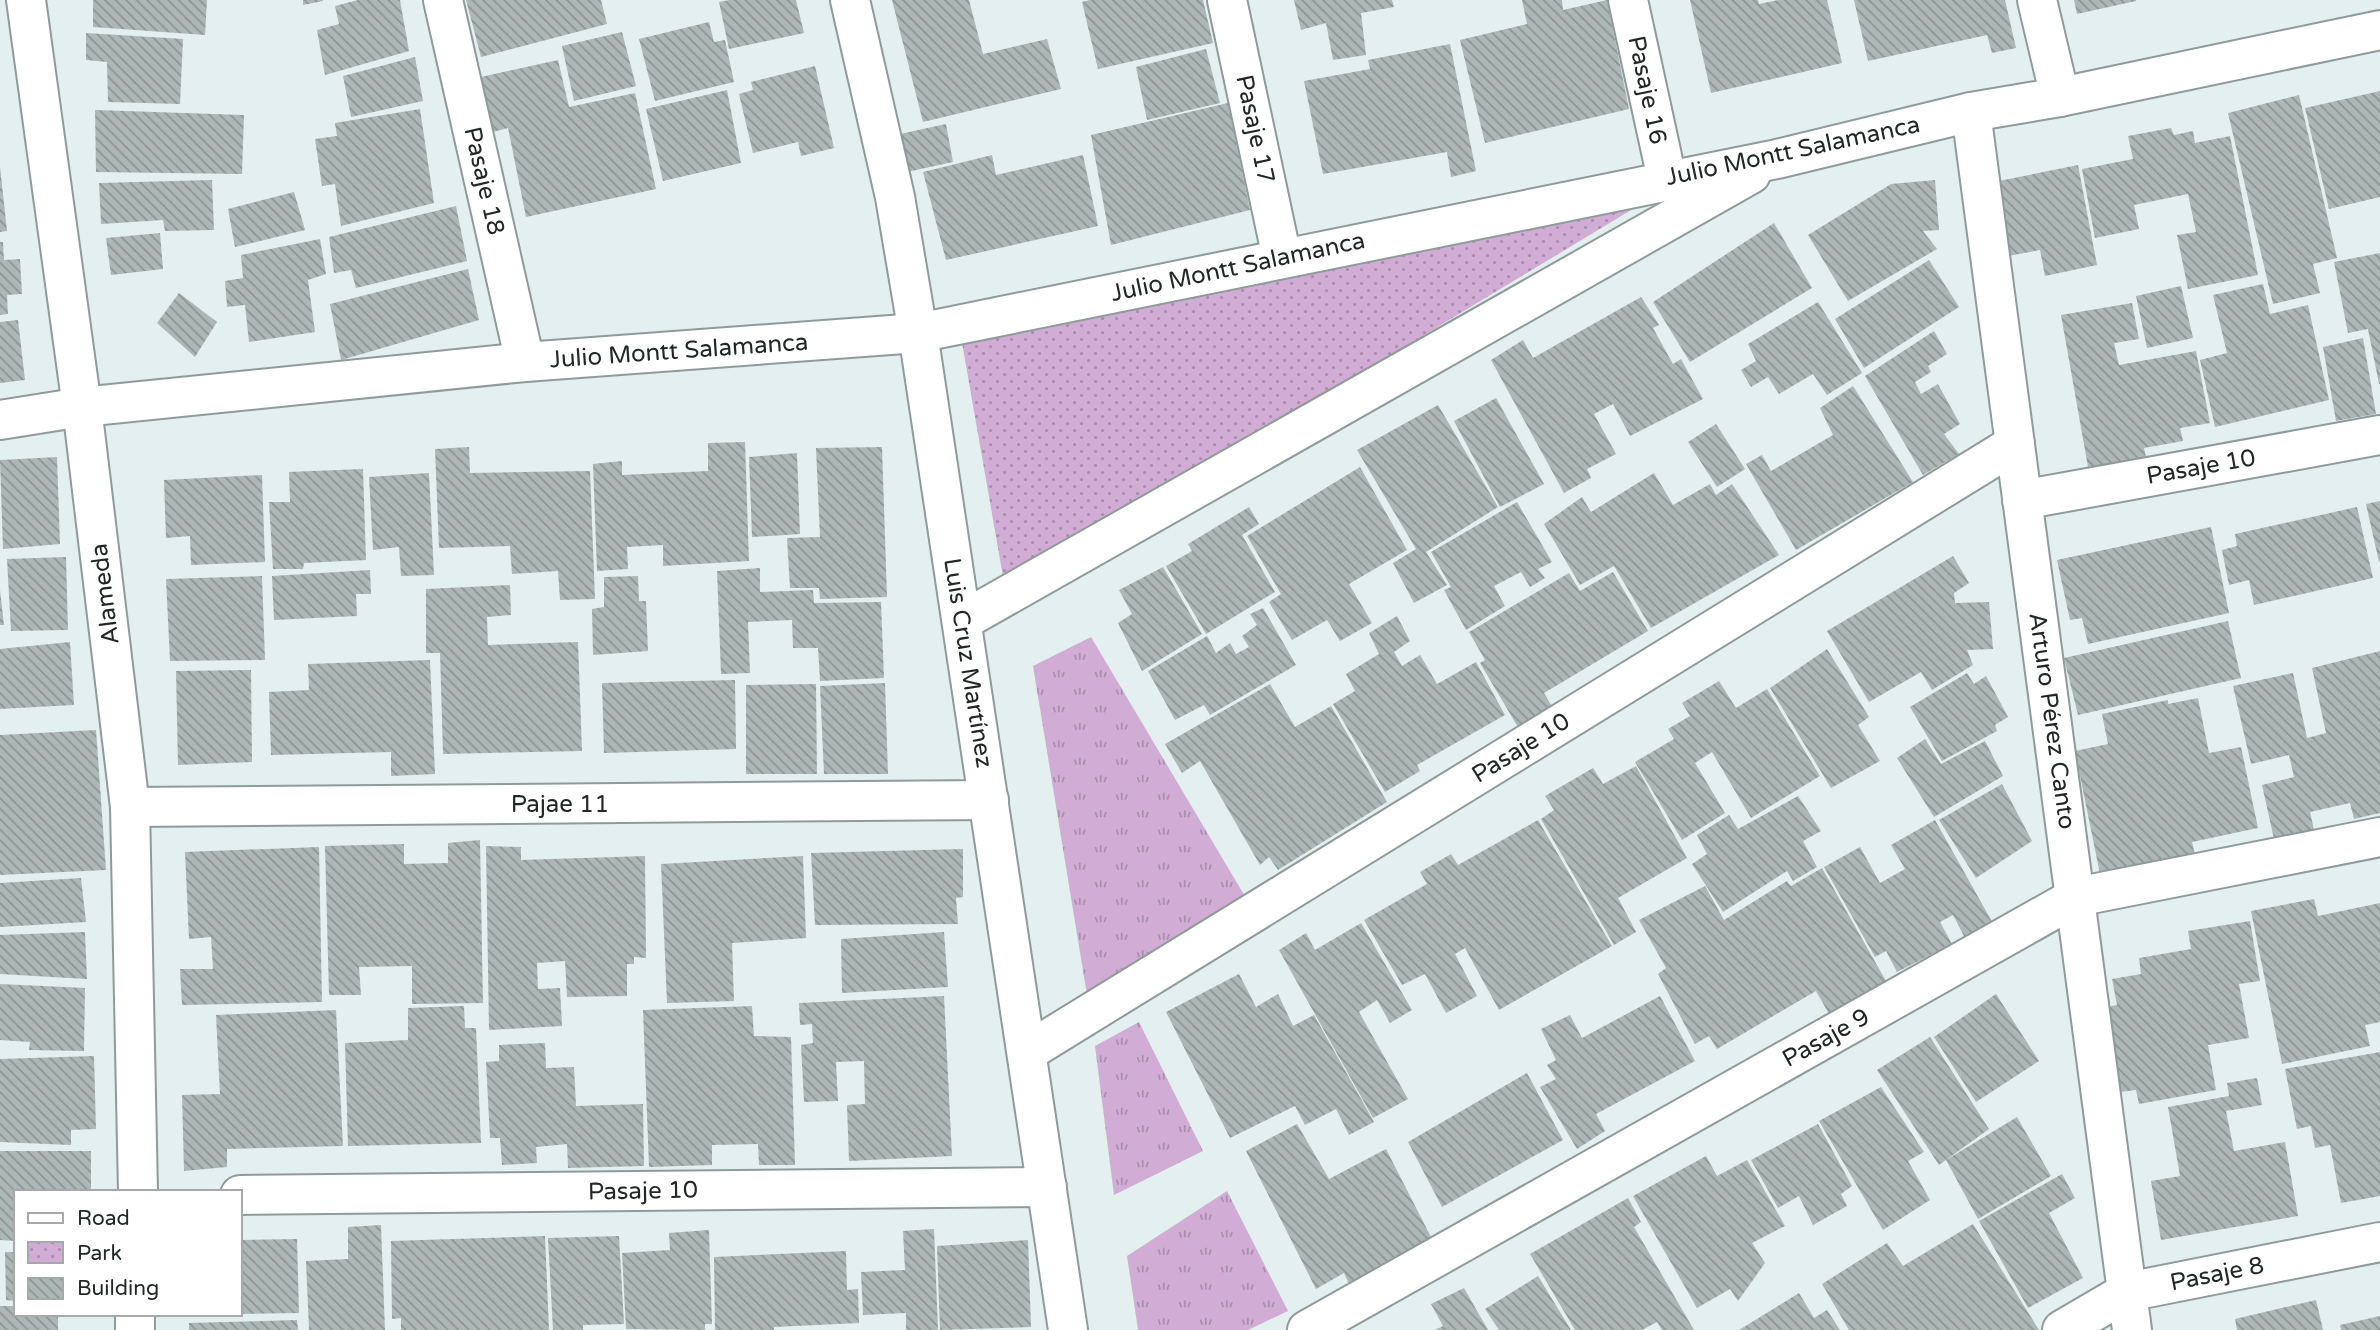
<svg xmlns="http://www.w3.org/2000/svg" width="2380" height="1330" font-family="'Varela Round',sans-serif">
<defs>
<pattern id="grass-tufts" width="24" height="20" patternUnits="userSpaceOnUse" patternTransform="scale(1.75)"><rect width="24" height="20" fill="#d1add5"/><path d="M3 7l-1-3M5 7V3M7 7l1-3M15 17l-1-3M17 17v-4M19 17l1-3" fill="none" stroke="#a98dad"/></pattern>
<pattern id="park-dots" width="8" height="8" patternUnits="userSpaceOnUse" patternTransform="scale(1.75)"><rect width="8" height="8" fill="#d1add5"/><path d="M2 2h.1M6 6h.1" fill="none" stroke="#a98dad" stroke-width="1.8" stroke-linecap="round"/></pattern>
<pattern id="building-back-hatch" width="6" height="6" patternUnits="userSpaceOnUse" patternTransform="scale(1.75)"><rect width="6" height="6" fill="#acb7b6"/><path d="M-1 5l2 2M0 0l6 6M5-1l2 2" fill="none" stroke="#8c9594"/></pattern>
</defs>
<rect width="100%" height="100%" fill="#e4f0ef"/>
<g fill="url(#grass-tufts)">
<polygon points="1091,637 1246,898 1087,995 1033,666"/>
<polygon points="1139,1022 1203,1151 1114,1195 1095,1046"/>
<polygon points="1227,1191 1288,1311 1248,1330 1138,1330 1127,1256"/>
</g>
<polygon fill="url(#park-dots)" points="1661,192 1005,588 961,337"/>
<g fill="url(#building-back-hatch)">
<polygon points="93,0 207,0 205,35 93,27"/>
<polygon points="303,0 323,0 323,1 303,5"/>
<polygon points="358,0 400,0 409,51 325,75 317,30 339,24 335,6"/>
<polygon points="466,0 601,0 607,24 481,57"/>
<polygon points="729,0 796,0 804,33 729,49 719,2"/>
<polygon points="892,0 969,0 983,54 1047,39 1061,89 923,122"/>
<polygon points="1090,0 1203,0 1213,43 1098,69 1082,2"/>
<polygon points="1294,0 1392,0 1394,7 1361,13 1366,55 1333,60 1326,23 1301,30"/>
<polygon points="1522,0 1562,0 1563,10 1607,0 1629,109 1485,143 1460,40 1527,24"/>
<polygon points="1690,0 1758,0 1759,4 1778,0 1827,0 1842,63 1711,93"/>
<polygon points="1854,0 2005,0 2016,48 1992,53 1987,35 1868,61"/>
<polygon points="2074,0 2136,0 2136,1 2077,14"/>
<polygon points="709,22 714,42 725,40 734,82 655,101 639,39"/>
<polygon points="622,32 636,86 574,101 562,46"/>
<polygon points="86,33 183,39 180,104 108,102 107,62 86,60"/>
<polygon points="1450,44 1476,171 1451,177 1447,152 1323,174 1304,81 1370,69 1368,60"/>
<polygon points="1206,49 1220,103 1147,120 1136,67"/>
<polygon points="415,57 423,101 351,117 343,76"/>
<polygon points="558,60 569,107 635,93 656,189 526,217 508,128 493,132 481,77"/>
<polygon points="815,66 834,148 801,156 798,142 753,153 739,94 753,90 751,82"/>
<polygon points="727,90 741,163 663,181 646,109"/>
<polygon points="2380,91 2380,197 2329,209 2305,108"/>
<polygon points="2299,95 2337,258 2313,264 2320,293 2273,304 2228,113"/>
<polygon points="1228,103 1250,210 1111,245 1091,135"/>
<polygon points="420,109 434,203 341,226 335,184 322,186 315,139 337,136 335,123"/>
<polygon points="95,110 244,115 242,174 96,172"/>
<polygon points="946,124 953,162 907,172 900,134"/>
<polygon points="2171,128 2174,135 2193,131 2195,143 2230,136 2258,275 2188,289 2177,235 2196,232 2188,194 2134,205 2139,229 2095,238 2082,169 2133,159 2128,136"/>
<polygon points="992,155 996,175 1083,155 1098,226 946,260 923,172"/>
<polygon points="2078,165 2097,265 2045,276 2040,250 2008,256 1994,182"/>
<polygon points="0,167 7,231 0,232"/>
<polygon points="212,180 214,230 165,231 163,220 101,224 99,183"/>
<polygon points="1935,180 1939,230 1923,231 1937,249 1848,301 1808,235 1891,184"/>
<polygon points="294,192 305,230 235,247 228,209"/>
<polygon points="456,206 467,261 356,288 351,270 334,273 329,237"/>
<polygon points="1774,223 1812,288 1690,362 1653,302"/>
<polygon points="160,233 163,269 111,275 106,238"/>
<polygon points="320,239 326,274 308,280 315,332 249,342 245,305 227,307 225,281 243,278 241,255"/>
<polygon points="0,242 3,242 4,260 20,259 22,294 7,295 8,314 0,315"/>
<polygon points="2380,253 2380,384 2379,384 2368,329 2348,333 2334,262"/>
<polygon points="1929,260 1959,307 1864,368 1835,319"/>
<polygon points="468,269 479,320 341,360 330,304"/>
<polygon points="2263,284 2270,314 2308,305 2329,400 2215,427 2200,360 2227,353 2213,295"/>
<polygon points="2181,286 2193,338 2147,348 2136,296"/>
<polygon points="179,293 217,322 195,357 157,323"/>
<polygon points="1641,297 1659,325 1653,328 1673,364 1681,359 1703,399 1630,436 1613,404 1594,414 1616,454 1587,469 1591,478 1564,493 1491,360 1523,340 1533,358"/>
<polygon points="1818,302 1862,373 1827,395 1813,374 1779,394 1768,377 1751,387 1741,370 1756,361 1748,344"/>
<polygon points="2132,303 2139,339 2114,343 2119,365 2196,351 2210,423 2180,428 2183,441 2144,448 2146,457 2088,467 2061,315"/>
<polygon points="18,320 25,380 0,383 0,322"/>
<polygon points="1934,331 1947,354 1928,366 1931,372 1915,382 1921,394 1938,384 1960,424 1944,434 1959,454 1923,475 1865,376"/>
<polygon points="2363,338 2376,414 2336,421 2323,347"/>
<polygon points="1853,386 1913,482 1796,550 1746,464 1762,455 1771,471 1833,435 1820,408"/>
<polygon points="1496,398 1544,484 1500,507 1454,421"/>
<polygon points="1438,405 1498,507 1426,552 1447,585 1414,603 1393,563 1416,549 1357,450"/>
<polygon points="1716,424 1745,469 1717,487 1688,442"/>
<polygon points="745,442 749,561 663,566 663,545 627,547 628,569 597,571 593,464 622,461 622,475 708,471 708,443"/>
<polygon points="469,447 470,473 590,471 595,599 560,600 558,571 512,574 510,546 439,548 435,449"/>
<polygon points="882,447 887,597 820,599 819,588 790,588 787,538 820,537 816,448"/>
<polygon points="797,453 800,534 752,537 749,457"/>
<polygon points="57,457 60,544 3,549 0,460"/>
<polygon points="1360,467 1407,550 1349,584 1372,623 1340,641 1327,620 1292,640 1269,602 1281,594 1247,536"/>
<polygon points="363,469 366,560 304,563 303,569 273,569 269,502 290,502 289,472"/>
<polygon points="429,473 434,575 401,576 399,547 373,550 369,477"/>
<polygon points="1654,473 1673,505 1710,484 1716,495 1732,484 1779,555 1651,628 1614,566 1580,585 1544,524 1582,497 1591,512"/>
<polygon points="262,475 265,562 191,565 190,536 166,538 164,480"/>
<polygon points="2380,501 2380,561 2379,562 2366,504"/>
<polygon points="1517,502 1552,562 1538,569 1545,578 1530,587 1521,572 1494,586 1505,606 1466,630 1444,590 1451,587 1431,552"/>
<polygon points="1249,507 1259,524 1242,535 1275,592 1206,634 1166,566 1192,551 1188,544"/>
<polygon points="2357,507 2373,578 2254,605 2249,580 2229,585 2222,550 2237,546 2235,534"/>
<polygon points="2211,527 2229,613 2088,644 2082,618 2070,620 2057,560"/>
<polygon points="1953,556 1969,583 1954,593 1955,603 1989,602 1993,649 1967,650 1973,665 1932,690 1921,672 1869,702 1827,631"/>
<polygon points="66,557 68,630 11,631 7,559"/>
<polygon points="1163,567 1202,634 1142,671 1118,623 1132,614 1119,590"/>
<polygon points="760,568 760,592 813,590 814,603 881,602 884,678 820,681 818,648 793,648 792,620 748,622 750,673 721,674 717,571"/>
<polygon points="370,570 371,594 356,594 357,616 274,620 272,576"/>
<polygon points="1613,572 1648,631 1544,693 1557,715 1522,734 1480,663 1485,660 1469,632 1569,573 1580,591"/>
<polygon points="262,576 265,660 170,661 166,579"/>
<polygon points="638,576 639,601 646,601 648,651 593,655 592,609 604,607 604,577"/>
<polygon points="510,585 511,615 487,617 488,645 578,642 582,751 443,754 440,653 426,653 426,589"/>
<polygon points="0,590 4,625 0,625"/>
<polygon points="1263,608 1296,665 1210,715 1204,705 1175,720 1148,671 1207,636 1216,653 1230,643 1236,654 1249,647 1242,636 1257,625 1250,614"/>
<polygon points="1397,616 1410,641 1394,652 1402,666 1420,655 1437,684 1476,662 1505,715 1417,765 1420,771 1385,792 1333,704 1355,691 1346,674 1379,654 1369,633"/>
<polygon points="2228,621 2241,678 2078,715 2064,658"/>
<polygon points="70,642 74,705 0,709 0,649"/>
<polygon points="1827,649 1869,717 1858,725 1880,761 1831,788 1770,688"/>
<polygon points="2380,651 2380,813 2354,819 2350,803 2310,812 2314,830 2274,839 2262,785 2294,777 2289,755 2251,764 2233,686 2293,673 2307,738 2326,733 2312,668"/>
<polygon points="430,660 435,774 391,776 391,752 271,755 269,692 309,690 308,664"/>
<polygon points="251,670 252,762 178,765 176,671"/>
<polygon points="1967,673 1974,684 1986,676 2008,717 1995,725 1997,731 1942,761 1910,707"/>
<polygon points="735,680 736,749 604,753 602,683"/>
<polygon points="1719,681 1736,708 1767,689 1820,776 1751,818 1712,752 1695,763 1725,813 1682,840 1635,762 1674,739 1668,729 1690,716 1682,703"/>
<polygon points="885,683 888,774 824,774 820,686"/>
<polygon points="816,684 817,774 746,774 746,685"/>
<polygon points="1270,684 1295,727 1331,706 1387,802 1278,870 1269,857 1260,865 1200,761 1182,773 1165,744"/>
<polygon points="2198,698 2209,753 2241,747 2258,828 2192,842 2196,859 2101,879 2075,751 2108,744 2102,714 2168,700 2168,704"/>
<polygon points="96,730 106,870 0,875 0,735"/>
<polygon points="1925,739 1941,764 1985,741 2003,776 1934,817 1897,758"/>
<polygon points="1636,766 1687,858 1618,898 1636,932 1614,945 1541,819 1554,810 1545,796 1593,768 1603,784"/>
<polygon points="2002,784 2032,841 1976,878 1939,820"/>
<polygon points="1798,796 1821,831 1803,841 1817,867 1793,881 1787,871 1723,912 1692,864 1707,854 1697,835 1729,815 1738,829"/>
<polygon points="1538,820 1612,946 1499,1010 1465,948 1455,954 1477,996 1446,1013 1425,974 1402,985 1364,920 1427,884 1420,872 1451,854 1458,865"/>
<polygon points="1935,820 1995,927 1967,942 1953,915 1940,922 1952,944 1897,972 1886,951 1875,957 1824,867 1860,847 1880,883 1905,869 1891,845"/>
<polygon points="480,840 483,1003 412,1004 412,966 359,967 361,995 329,995 325,846 404,844 404,864 448,863 448,843"/>
<polygon points="486,846 521,847 521,860 645,856 646,958 634,957 634,964 627,964 627,996 567,997 565,961 537,963 538,989 560,988 562,1026 489,1030"/>
<polygon points="319,847 322,1002 182,1005 180,969 213,969 211,937 189,939 185,852"/>
<polygon points="963,849 963,897 956,898 958,924 815,925 811,853"/>
<polygon points="803,856 806,938 732,943 734,1001 667,1003 661,864"/>
<polygon points="1822,868 1886,981 1829,1014 1816,991 1717,1049 1709,1036 1695,1044 1658,974 1666,968 1639,920 1705,886 1724,920 1787,881 1791,886"/>
<polygon points="81,878 86,922 0,927 0,883"/>
<polygon points="2314,899 2318,916 2380,903 2380,1022 2365,1025 2370,1046 2282,1064 2251,911"/>
<polygon points="2250,921 2260,981 2239,984 2249,1038 2208,1045 2216,1090 2139,1104 2136,1090 2120,1092 2106,1007 2117,1005 2112,979 2141,974 2139,958 2191,949 2188,931"/>
<polygon points="1361,923 1412,1010 1390,1023 1377,1000 1359,1012 1408,1099 1373,1118 1279,950 1306,933 1315,950"/>
<polygon points="85,932 87,979 0,974 0,935"/>
<polygon points="944,932 948,987 842,993 841,939"/>
<polygon points="1239,974 1256,1007 1278,994 1293,1026 1314,1015 1374,1122 1349,1135 1336,1109 1305,1125 1295,1106 1230,1138 1166,1012"/>
<polygon points="0,984 85,988 84,1051 29,1050 30,1042 0,1040"/>
<polygon points="1996,994 2039,1061 1976,1102 1934,1037"/>
<polygon points="944,996 952,1156 849,1161 847,1105 865,1104 864,1061 836,1062 838,1101 804,1102 801,1045 813,1043 812,1024 800,1025 799,1003"/>
<polygon points="1660,996 1695,1061 1596,1114 1605,1131 1577,1149 1540,1087 1556,1079 1547,1065 1556,1060 1541,1029 1570,1015 1582,1038"/>
<polygon points="464,1006 465,1028 476,1028 481,1143 348,1146 345,1043 408,1040 408,1008"/>
<polygon points="752,1006 754,1036 791,1037 795,1165 759,1165 758,1144 712,1145 712,1165 649,1167 643,1010"/>
<polygon points="336,1010 343,1146 227,1149 227,1167 184,1171 182,1095 220,1094 216,1015"/>
<polygon points="1930,1037 1989,1129 1939,1165 1877,1070"/>
<polygon points="545,1043 546,1068 574,1067 576,1106 643,1104 644,1166 568,1168 567,1144 536,1147 537,1163 502,1165 500,1138 490,1138 486,1062 499,1061 499,1045"/>
<polygon points="2380,1052 2380,1196 2341,1203 2330,1145 2315,1148 2311,1126 2297,1129 2285,1069"/>
<polygon points="94,1056 96,1129 71,1130 71,1145 0,1142 0,1059"/>
<polygon points="1527,1073 1563,1140 1442,1207 1408,1142"/>
<polygon points="2257,1078 2262,1105 2226,1111 2234,1151 2285,1142 2298,1216 2161,1240 2151,1181 2180,1176 2168,1107 2229,1096 2227,1083"/>
<polygon points="1881,1087 1924,1152 1908,1161 1930,1200 1883,1230 1819,1121"/>
<polygon points="2017,1117 2051,1176 1978,1219 1946,1160"/>
<polygon points="1297,1124 1329,1179 1386,1149 1432,1239 1349,1284 1344,1273 1316,1289 1246,1151"/>
<polygon points="1818,1124 1852,1186 1841,1194 1847,1206 1813,1225 1799,1196 1778,1208 1751,1160"/>
<polygon points="0,1151 91,1151 91,1192 16,1192 16,1241 0,1240"/>
<polygon points="1706,1156 1717,1176 1747,1160 1785,1226 1752,1243 1765,1263 1738,1301 1730,1289 1697,1308 1633,1196"/>
<polygon points="2062,1174 2075,1198 2049,1213 2083,1278 2028,1308 1979,1221"/>
<polygon points="1628,1198 1641,1222 1634,1227 1694,1330 1662,1330 1657,1322 1642,1330 1575,1330 1530,1254"/>
<polygon points="1973,1224 2039,1330 1849,1330 1822,1284 1887,1243 1903,1266"/>
<polygon points="381,1225 385,1330 309,1330 306,1261 348,1259 348,1227"/>
<polygon points="934,1229 938,1330 906,1330 906,1313 863,1315 861,1272 905,1270 903,1231"/>
<polygon points="709,1230 712,1324 705,1324 705,1330 626,1329 622,1253 670,1250 669,1233"/>
<polygon points="545,1236 549,1330 401,1330 401,1318 392,1319 391,1241"/>
<polygon points="619,1236 624,1324 583,1325 583,1330 553,1330 548,1238"/>
<polygon points="297,1239 299,1313 240,1314 240,1240"/>
<polygon points="1028,1240 1031,1327 940,1330 937,1246"/>
<polygon points="846,1251 847,1290 858,1289 859,1323 774,1327 774,1330 715,1330 714,1257"/>
<polygon points="5,1252 16,1252 16,1301 6,1300"/>
<polygon points="1538,1276 1571,1330 1499,1330 1485,1309"/>
<polygon points="1464,1288 1488,1330 1435,1330 1443,1326 1431,1304"/>
<polygon points="1799,1293 1814,1318 1827,1310 1840,1330 1739,1330"/>
<polygon points="2316,1300 2323,1330 2237,1330 2235,1319"/>
<polygon points="0,1306 16,1306 16,1314 58,1314 58,1330 0,1330"/>
<polygon points="2380,1316 2380,1330 2341,1330 2340,1325"/>
<polygon points="297,1320 298,1330 189,1330 189,1323"/>
</g>
<g fill="none" stroke-linecap="round" stroke-linejoin="round">
<defs>
<g id="minor">
<polyline points="26,0 82,407 130,807 138,1192"/>
<polyline points="443,0 525,362"/>
<polyline points="850,0 895,197 918,333 1068,1330"/>
<polyline points="1227,0 1282,258"/>
<polyline points="1628,0 1667,179"/>
<polyline points="2037,0 2060,97"/>
<polyline points="1971,112 2132,1330"/>
<polyline points="0,420 82,407 525,362 918,333 1777,159 1971,112 2060,97 2380,30"/>
<polyline points="2022,500 2380,435"/>
<polyline points="962,621 1751,174"/>
<polyline points="130,807 989,800"/>
<polyline points="1027,1052 2015,444"/>
<polyline points="240,1195 1047,1187"/>
<polyline points="135,1330 135,1314"/>
<polyline points="1307,1330 2076,897 2380,837"/>
<polyline points="2062,1330 2127,1292 2380,1242"/>
</g>
</defs>
<use href="#minor" stroke="#8f9b9a" stroke-width="42"/>
<use href="#minor" stroke="#fff" stroke-width="38"/>
</g>
<g text-anchor="middle" dominant-baseline="central" stroke-width="7" stroke-linejoin="round" paint-order="stroke">
<g font-size="24" fill="#222726" stroke="#fff">
<text transform="translate(1647 90) rotate(78)">Pasaje 16</text>
<text transform="translate(1255 129) rotate(78)">Pasaje 17</text>
<text transform="translate(1793 151) rotate(-12)">Julio Montt Salamanca</text>
<text transform="translate(484 181) rotate(77)">Pasaje 18</text>
<text transform="translate(1238 267) rotate(-12)">Julio Montt Salamanca</text>
<text transform="translate(679 351) rotate(-4)">Julio Montt Salamanca</text>
<text transform="translate(2201 467) rotate(-10)">Pasaje 10</text>
<text transform="translate(105 594) rotate(-97)">Alameda</text>
<text transform="translate(968 663) rotate(81)">Luis Cruz Martínez</text>
<text transform="translate(2052 721) rotate(82)">Arturo Pérez Canto</text>
<text transform="translate(1521 748) rotate(-32)">Pasaje 10</text>
<text x="560" y="804">Pajae 11</text>
<text transform="translate(1826 1038) rotate(-29)">Pasaje 9</text>
<text transform="translate(643 1191) rotate(-1)">Pasaje 10</text>
<text transform="translate(2217 1274) rotate(-11)">Pasaje 8</text>
</g>
</g>
<rect x="14" y="1190" width="228" height="126" fill="#ffffff" stroke="#a7a9a8" stroke-width="2"/>
<rect x="28" y="1213" width="35" height="10" fill="#ffffff" stroke="#a7a9a8" stroke-width="2"/>
<text x="77" y="1225" font-size="21" fill="#222726">Road</text>
<rect x="28" y="1242" width="35" height="21" fill="url(#park-dots)" stroke="#a7a9a8" stroke-width="2"/>
<text x="77" y="1260" font-size="21" fill="#222726">Park</text>
<rect x="28" y="1278" width="35" height="21" fill="url(#building-back-hatch)" stroke="#a7a9a8" stroke-width="2"/>
<text x="77" y="1295" font-size="21" fill="#222726">Building</text>
</svg>
